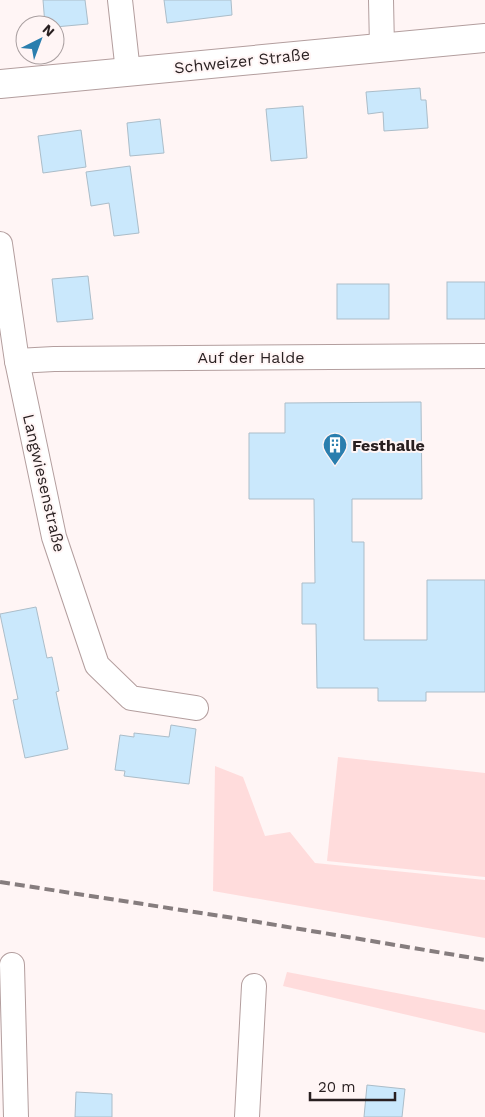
<svg xmlns="http://www.w3.org/2000/svg" width="485" height="1117" font-family="'Work Sans',sans-serif">
<rect width="100%" height="100%" fill="#fff5f5"/>
<g fill="#ffdcdc">
<polygon points="338,757 485,773 485,877 327,861"/>
<polygon points="215,766 243,777 265,836 290,832 315,863 485,880 485,938 213,891"/>
<polygon points="287,972 485,1010 485,1033 283,986"/>
</g>
<g fill="#cae8fc" stroke="#abbdc9">
<polygon points="43,0 85,0 88,24 55,27 55,25 45,25"/>
<polygon points="164,0 231,0 232,15 167,23"/>
<polygon points="420,88 421,100 426,100 428,128 384,131 383,112 368,114 366,92"/>
<polygon points="303,106 307,158 271,161 266,109"/>
<polygon points="160,119 164,153 130,156 127,123"/>
<polygon points="81,130 86,167 43,173 38,136"/>
<polygon points="130,166 139,233 114,236 109,203 91,206 86,172"/>
<polygon points="88,276 93,319 57,322 52,279"/>
<rect x="447" y="282" width="38" height="37"/>
<rect x="337" y="284" width="52" height="35"/>
<polygon points="421,402 422,499 352,499 352,542 364,542 364,640 427,640 427,580 485,580 485,692 426,692 426,701 378,701 378,688 317,688 316,624 302,624 302,583 315,583 314,499 249,499 249,433 285,433 285,403"/>
<polygon points="36,607 47,658 52,657 59,691 56,692 68,749 25,758 13,700 18,699 0,614"/>
<polygon points="171,725 196,729 189,784 124,776 125,771 115,770 120,735 134,737 134,733 169,737"/>
<polygon points="367,1085 405,1089 402,1117 364,1117"/>
<polygon points="76,1092 112,1094 112,1117 75,1117"/>
</g>
<g fill="none" stroke-linecap="round" stroke-linejoin="round">
<defs>
<g id="minor">
<polyline points="120,0 128,72"/>
<polyline points="381,0 382,47"/>
<polyline points="0,244 17,361 54,537 97,665 131,698 196,708"/>
<polyline points="17,361 54,359 485,356"/>
<polyline points="12,965 16,1117"/>
<polyline points="247,1117 254,986"/>
</g>
<polyline id="tertiary" points="0,84 485,38"/>
</defs>
<use href="#minor" stroke="#b39e9e" stroke-width="26"/>
<use href="#tertiary" stroke="#b39e9e" stroke-width="30"/>
<use href="#minor" stroke="#fff" stroke-width="24"/>
<use href="#tertiary" stroke="#fff" stroke-width="28"/>
<polyline stroke="#867d7e" stroke-width="4" stroke-dasharray="10 5" stroke-linecap="butt" points="0,882 240,919 485,960"/>
</g>
<defs>
<symbol id="building-pin" viewBox="-11 -11 22 30"><path d="M0 17L-7.5 6A9.5 9.5 0 1 1 7.5 6Z" fill="#2a7eae" stroke="#fff5f5"/><path d="M-4-6H4V6H1V3H-1V6H-4ZM-2.5-4.3h1.7v1.8h-1.7ZM.8-4.3h1.7v1.8H.8ZM-2.5-1h1.7V.8h-1.7ZM.8-1h1.7V.8H.8Z" fill="#fff"/></symbol>
</defs>
<g fill-rule="evenodd">
<use href="#building-pin" x="321" y="431" width="28" height="38"/>
</g>
<g text-anchor="middle" dominant-baseline="central" stroke-width="4" stroke-linejoin="round" paint-order="stroke">
<g font-size="16" fill="#281f20" stroke="#fff5f5">
<text transform="translate(242 61) rotate(-6)">Schweizer Straße</text>
<text x="251" y="357">Auf der Halde</text>
<text transform="translate(44 483) rotate(77)">Langwiesenstraße</text>
</g>
<g font-size="16" font-weight="bold" fill="#281f20" stroke="#fff5f5" text-anchor="start">
<text x="352" y="445">Festhalle</text>
</g>
</g>
<g transform="translate(40 40) rotate(42)"><circle r="24" fill="#fff5f5" stroke="#a99fa0"/>
<path d="M0-4L9 19L0 12L-9 19Z" fill="#2a7eae"/>
<text y="-8" font-size="14" font-weight="bold" text-anchor="middle" fill="#281f20">N</text>
</g>
<path d="M310 1092v8h85v-8" fill="none" stroke="#281f20" stroke-width="2.5"/>
<text x="318" y="1092" font-size="15" fill="#281f20" stroke="#fff5f5" stroke-width="4" paint-order="stroke">20 m</text>
</svg>
